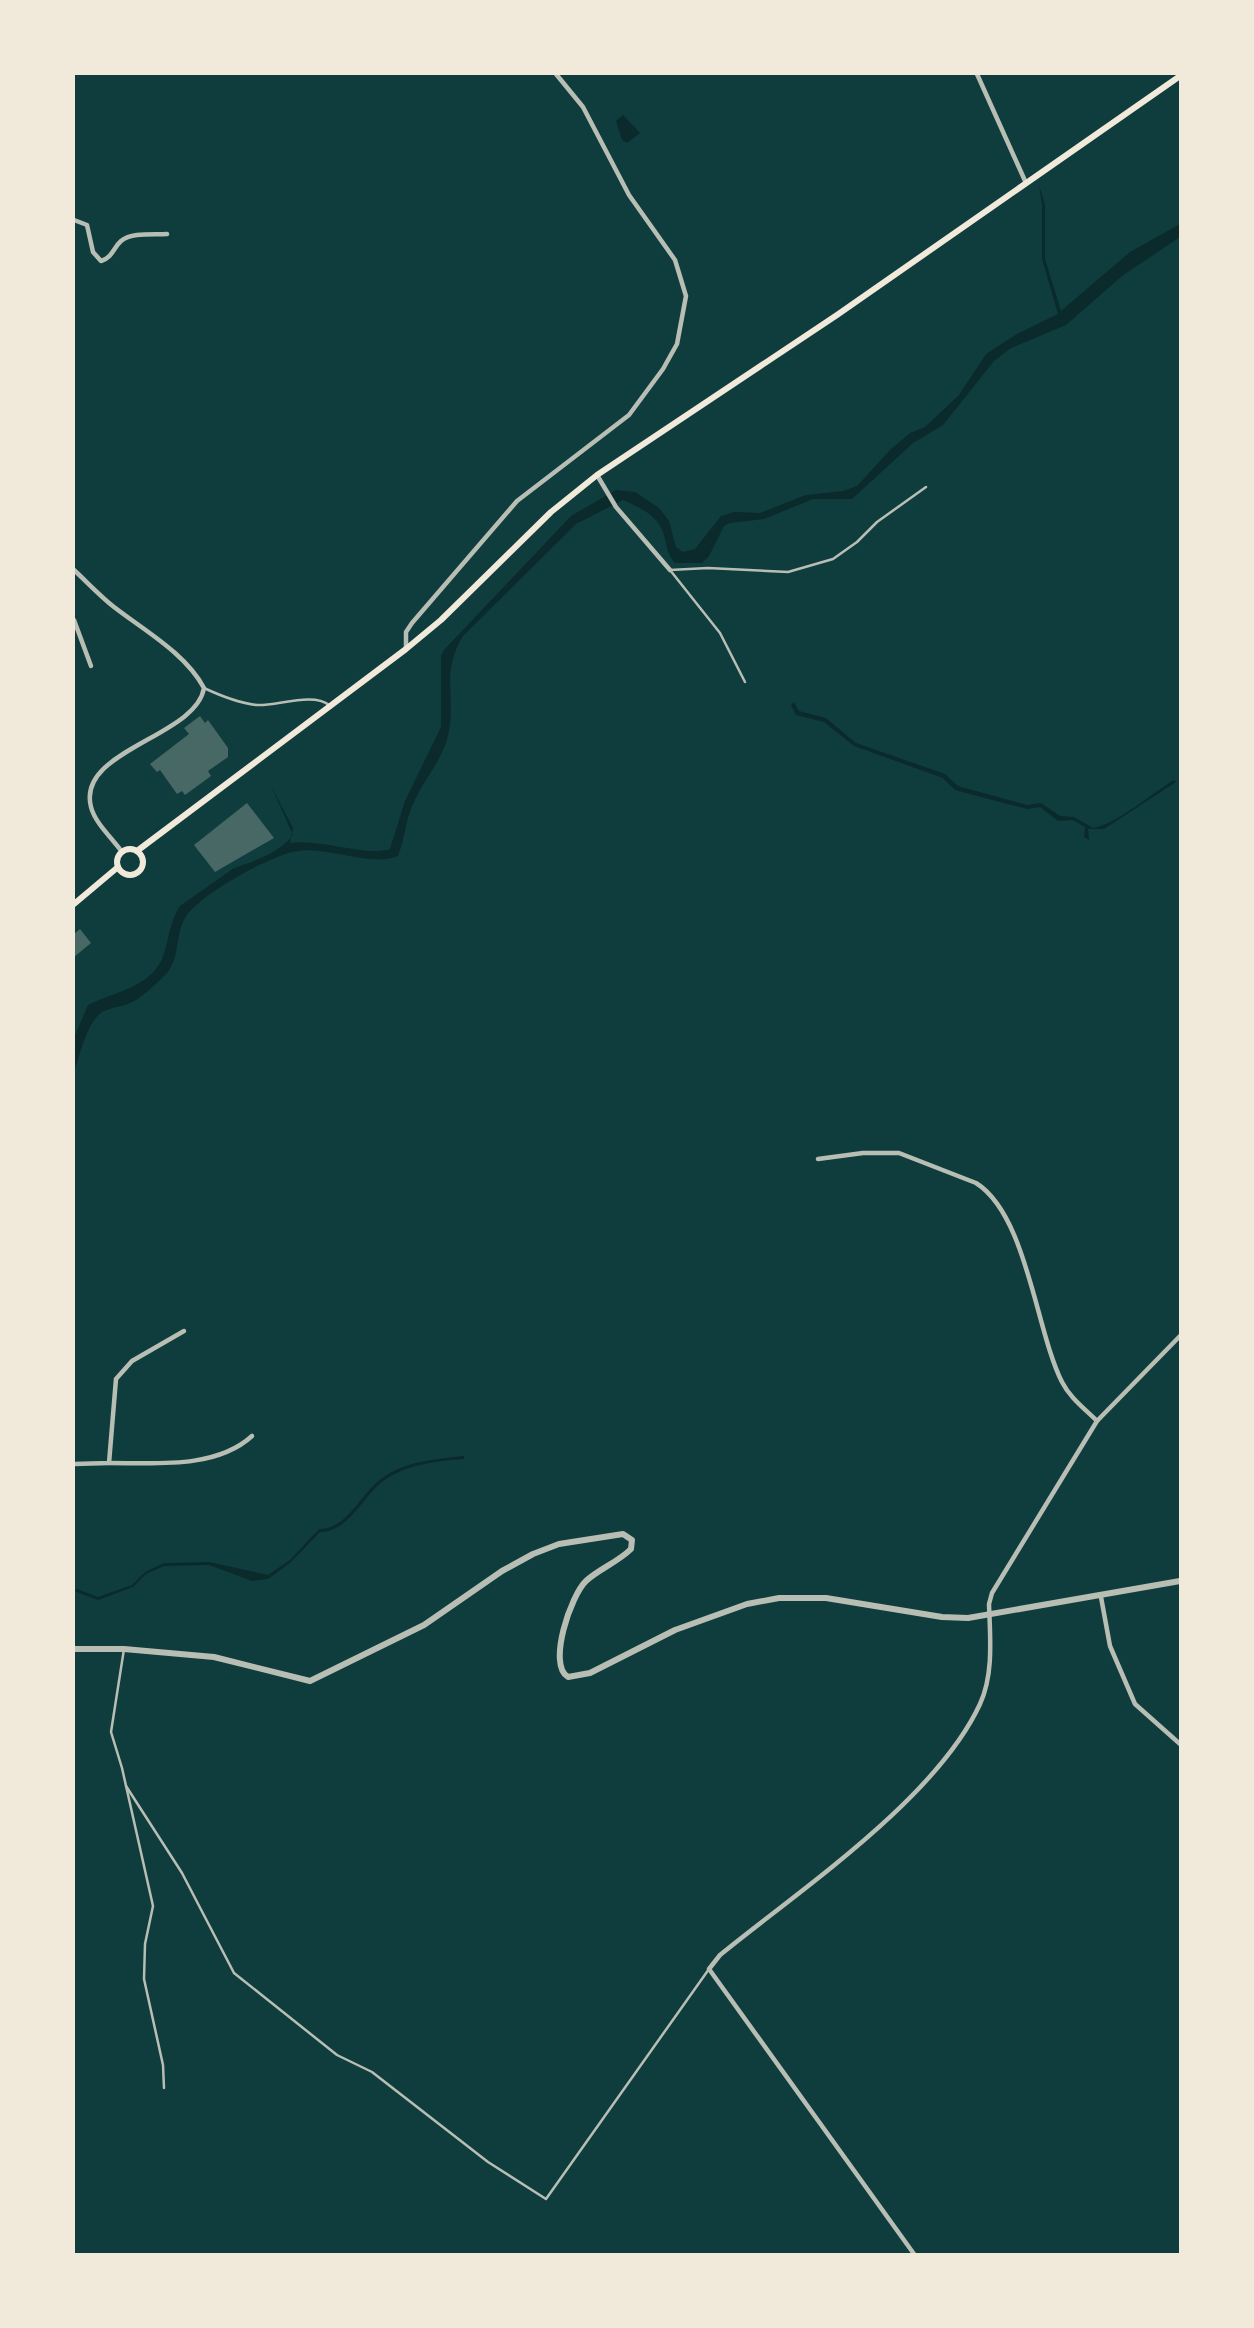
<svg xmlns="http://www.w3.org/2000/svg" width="1254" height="2328" font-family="Jost,sans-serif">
<rect width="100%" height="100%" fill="#0f3d3e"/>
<g fill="#0a2a2b">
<polygon points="623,115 640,133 627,143 622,140 616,121"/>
<path d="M1039,185L1045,205V259L1061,311L1130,252L1180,224V237L1122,276L1066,325L1011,348L994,361L943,425L913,443L852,499H813L764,519L730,523L724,526L709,556L702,563H675C666,553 667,544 663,532C657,515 639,507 623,500L576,524L463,636C440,672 457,698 448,736C442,760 423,781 413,804C405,821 405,839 398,856C369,868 325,844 293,852C268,857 197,896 185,918C175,935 180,958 167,973C158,982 142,998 130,1003C122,1007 112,1007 104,1011C87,1020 80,1055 74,1072V1038L88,1005C113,992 149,988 162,959C169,942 169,922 180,906L234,868C253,862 281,852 293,835L271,786L293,828L290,843C320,838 366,857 390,849L405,801L441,727V656L444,650L571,516L616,490L635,492L659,508L669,521L676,547L683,552L695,549L721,516L734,512L760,513L806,495L843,491L857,486L890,450L910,433L925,427L959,395L986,354L1017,334L1058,314L1042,259V205Z"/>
<path d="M794,702L799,711L826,718L856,743L945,774L958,786L1027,805L1041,803L1060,816L1074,817L1093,828C1117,824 1151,794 1174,780L1176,782L1104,829H1088L1089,840L1084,837L1085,827L1073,820L1058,821L1040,807L1027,809L955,790L943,778L854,746L824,722L796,715L791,705Z"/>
<path d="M464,1456V1459C438,1461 409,1464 386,1479C363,1494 350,1532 320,1532L291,1562L268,1579L252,1581L209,1565L164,1566L146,1574L133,1587L98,1600L74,1591L77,1589L98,1597L132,1585L145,1572L164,1563L209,1562L268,1575L290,1560L319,1529C349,1529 362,1490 385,1476C408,1461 437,1459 464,1456Z"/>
</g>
<g fill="#486865">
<polygon points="200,716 205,723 208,720 228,748 228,757 208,771 211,776 185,795 182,791 177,794 160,770 157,772 150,764 189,734 184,728"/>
<polygon points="247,803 274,838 215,872 194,845"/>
<polygon points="80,929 91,943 74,957 74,934"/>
</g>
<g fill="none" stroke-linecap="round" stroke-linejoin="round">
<polyline stroke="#f1e9da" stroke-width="2" points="1180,2055 1180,2043"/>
<g stroke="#b8beb3" stroke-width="2.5">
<polyline points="670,570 708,568 788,572 833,559 857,542 877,522 926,487"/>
<polyline points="670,570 720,633 745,682"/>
<path d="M204,688C221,696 238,703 257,705C277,706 313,692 329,705"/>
<polyline points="124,1649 111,1732 122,1768 153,1906 145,1944 144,1979 163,2065 164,2088"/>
<polyline points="126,1786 182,1873 234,1973 337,2055 372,2072 488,2162 546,2199 709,1969"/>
</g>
<g stroke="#b8beb3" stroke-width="4.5">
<polyline points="977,74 1026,183"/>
<path d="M74,220L87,225L93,252L101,261C113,257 113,248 121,241C132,232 154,235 167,234"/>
<polyline points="597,475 616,507 670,570"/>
<path d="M74,570C87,582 100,596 114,607C145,631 185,653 204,688C196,737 76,750 91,807C95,823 112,838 122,852"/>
<polyline points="74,620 91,666"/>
<polyline points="406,649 406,632 412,623 517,501 629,415 663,369 677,344 686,296 675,260 629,195 583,107 556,74"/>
<path d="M818,1159L863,1153H899L976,1183C1027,1215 1036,1331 1062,1382C1070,1398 1085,1409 1097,1421"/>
<path d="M109,1463C155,1463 216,1469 252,1436"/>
<polyline points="74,1464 109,1463 116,1379 132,1361 184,1331"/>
<polyline points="1101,1597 1110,1646 1135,1704 1180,1744"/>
<path d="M914,2254L709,1969L720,1955C801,1889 936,1799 980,1704C994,1674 990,1636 989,1604L992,1593L1097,1421L1180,1336"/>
</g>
<path stroke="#b8beb3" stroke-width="6" d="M74,1649H124L214,1657L310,1681L424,1625L502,1571L533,1554L559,1544L623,1534L632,1540L631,1549C618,1562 599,1569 586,1581C571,1595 547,1665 568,1677L590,1673L675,1630L747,1604L779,1598H826L942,1617L968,1618L1180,1581"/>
<g stroke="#f1e9da" stroke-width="6">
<circle cx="130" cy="862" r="13"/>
<polyline points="137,851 406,649 441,620 551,512 597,475 837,315 1180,76"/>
<polyline points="74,904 118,867"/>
</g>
</g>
<rect width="1254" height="2328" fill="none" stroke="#f1e9da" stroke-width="150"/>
</svg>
